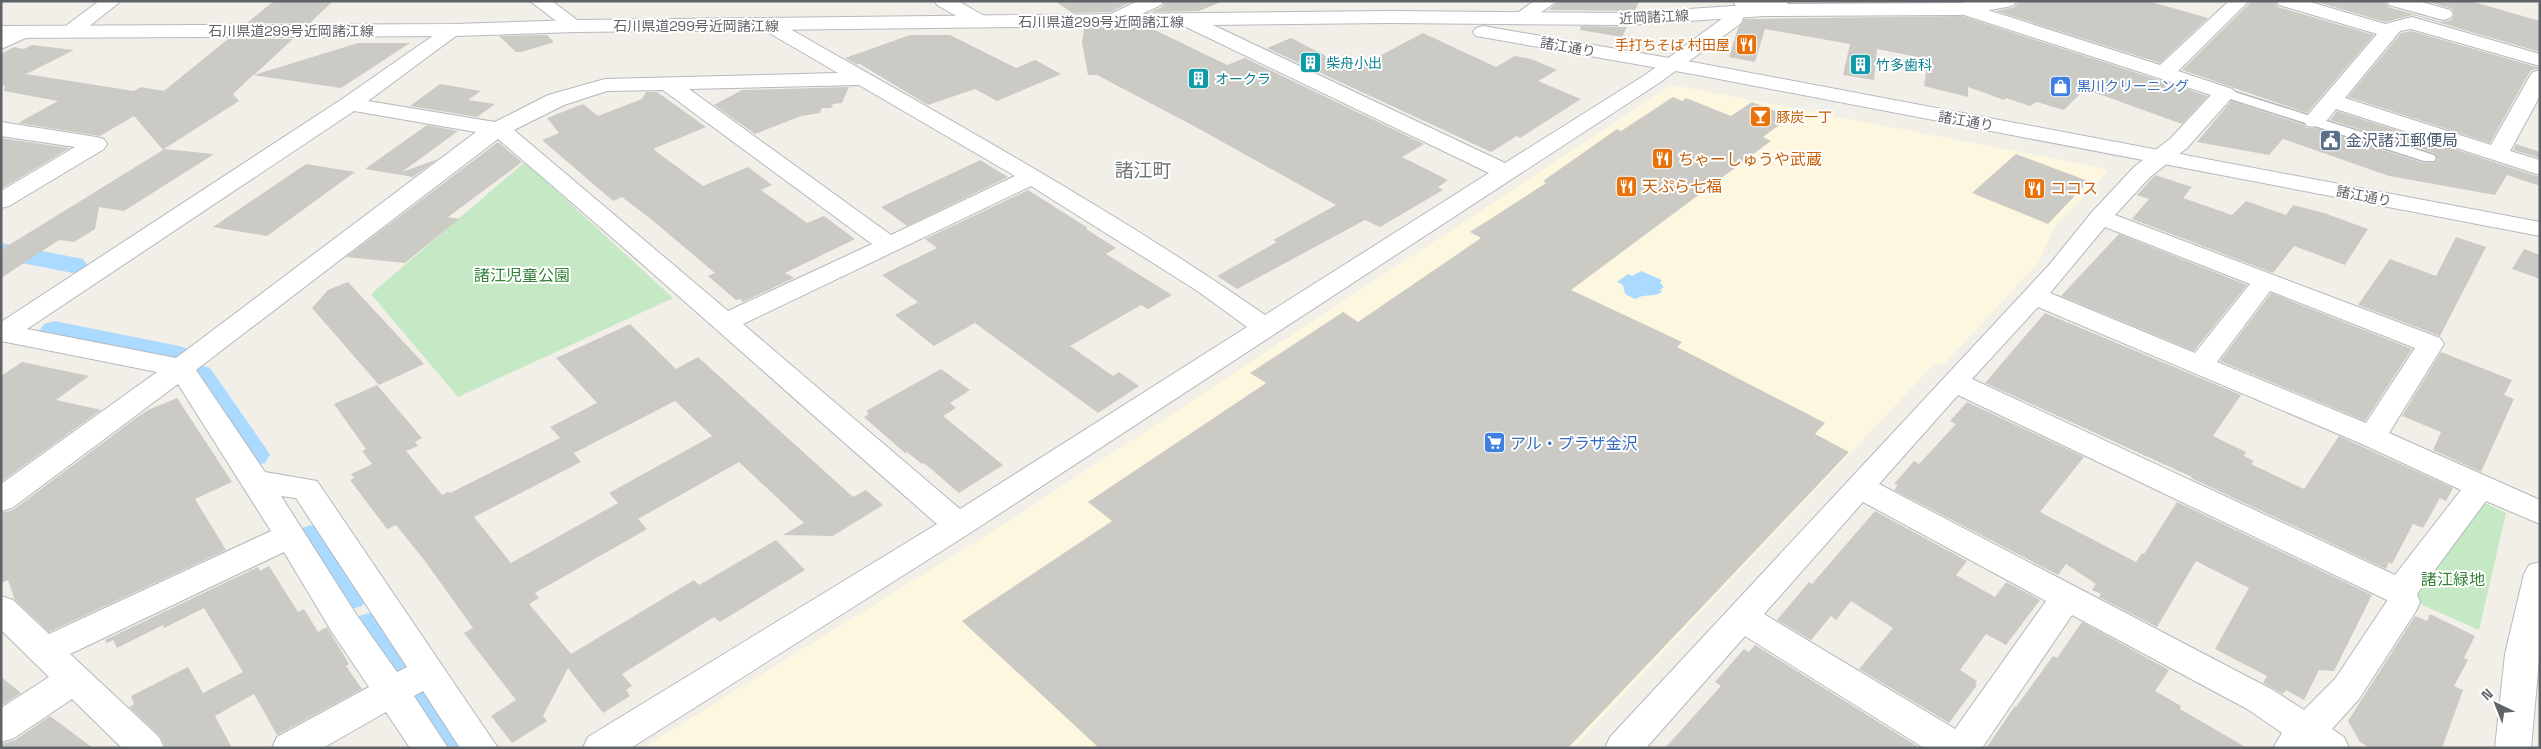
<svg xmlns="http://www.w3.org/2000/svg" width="2541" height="749" font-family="'Space Grotesk','Noto Sans JP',sans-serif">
<rect width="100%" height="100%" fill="#f1efe8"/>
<polygon fill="#fef7e0" points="1672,85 2102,168 2107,172 2055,226 2038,263 1943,365 1935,363 1573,748 643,748 1009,521"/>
<g fill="#c5e8c5">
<polygon points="525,162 673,298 458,397 371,294"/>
<polygon points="2466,494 2506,513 2479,630 2400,595"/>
</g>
<path fill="#aadaff" d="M1641,271L1662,280L1660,283L1664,287L1660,290L1662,292C1653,298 1644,293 1635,299L1625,294L1623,285L1617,282L1628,274L1632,276Z"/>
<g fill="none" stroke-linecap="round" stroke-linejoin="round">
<g fill="#aadaff" fill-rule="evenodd">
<polygon points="1,243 83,259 87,265 83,271 73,273 1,259"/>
<polygon points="54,321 179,346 189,349 194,356 189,363 179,366 44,336 40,330 44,324"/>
<polygon points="199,365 210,368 265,447 270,455 265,463 254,466 243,463 184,375 188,368"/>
<polygon points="311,525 323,529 362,586 367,596 362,606 349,610 336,606 299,547 294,538 299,529"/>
<path d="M369,613L382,617L419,672L413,683C405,686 396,689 387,683C379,677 356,638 351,627L356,617Z"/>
<polygon points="422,686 435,691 468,736 474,748 432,748 403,702 409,691"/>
</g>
</g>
<g fill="#cccac5" fill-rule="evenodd">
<polygon points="274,1 333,1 310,23 247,23"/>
<polygon points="1055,1 1133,1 1110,12 1072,13"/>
<polygon points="1165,1 1223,1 1199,11 1151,12 1162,7"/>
<polygon points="1559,1 1639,1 1635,11 1548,10"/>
<polygon points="2018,1 2148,1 2208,18 2160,63 1996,11 2015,7"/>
<polygon points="2252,1 2275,1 2278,7 2374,35 2307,113 2182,70"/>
<polygon points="2314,1 2385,1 2388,7 2442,22 2451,20 2454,15 2452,9 2426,1 2470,1 2540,21 2540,52 2413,15 2385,22"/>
<polygon points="1962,16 2208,96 2182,124 2085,89 2064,110 2037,102 2030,106 2006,98 2004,100 1968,87 1968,97 1924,86 1928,59 1877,49 1874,80 1843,75 1850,44 1765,29 1755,62 1729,57 1738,28 1744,19"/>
<polygon points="1581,26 1627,27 1622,37 1580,30"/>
<polygon points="1162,27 1155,30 1227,65 1245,58 1424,144 1402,157 1448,180 1438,187 1443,190 1380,227 1365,220 1237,289 1217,276 1277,242 1273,240 1336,205 1192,125 1097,75 1088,75 1082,43 1084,28"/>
<polygon points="2411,31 2540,68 2532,70 2528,75 2490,143 2348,97 2401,33"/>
<polygon points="1423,33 1496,67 1515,56 1531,59 1557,70 1538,81 1581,99 1520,138 1517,136 1491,152 1267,48 1291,38 1353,70"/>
<polygon points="547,35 554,42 522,52 516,52 499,36"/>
<polygon points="910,35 950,35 1016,68 1035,60 1061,74 997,101 975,89 928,105 858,63 857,65 845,58"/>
<polygon points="228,39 293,39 254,75 358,43 410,43 341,88 253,75 233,94 239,101 164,149 214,154 124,211 99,207 95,229 74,242 59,240 1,278 1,250 163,150 134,116 100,136 18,123 58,101 4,91 5,85 1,87 1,54 14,47 24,49 32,45 74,50 26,74 134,91 141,87 164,91"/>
<polygon points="440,84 481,91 468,100 495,104 477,117 410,106"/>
<polygon points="849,87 842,103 833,104 831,108 822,108 820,113 801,116 755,134 714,105 742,90"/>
<polygon points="646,92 657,92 706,127 653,149 703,186 748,167 772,185 761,190 807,223 824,216 855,239 785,273 794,278 743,302 740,299 736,300 708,276 715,273 652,220 622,197 613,201 542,140 559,133 547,118 583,104 598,116 642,99"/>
<polygon points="1673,97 1682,101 1686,98 1731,116 1752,102 1790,117 1763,137 1771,141 1571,290 1682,342 1677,347 1825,423 1815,434 1849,452 1568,748 1099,748 962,621 1112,521 1088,502 1266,383 1250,373 1343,312 1358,322 1481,238 1470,232 1546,183 1543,181 1617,129 1621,131"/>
<polygon points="2231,101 2304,125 2307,128 2315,128 2423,163 2434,163 2438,159 2435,153 2330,120 2337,111 2540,177 2540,186 2507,175 2495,195 2389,176 2283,139 2269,155 2197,142"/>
<polygon points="427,125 458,131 402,172 438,159 413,177 365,169"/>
<polygon points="1,138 70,148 1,189"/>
<polygon points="498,142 522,162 448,217 459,219 405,263 346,257"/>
<polygon points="2516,144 2540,152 2540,158 2513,150"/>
<polygon points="2016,154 2088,181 2089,181 2048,224 1972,193"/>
<polygon points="980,160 1008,177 907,226 881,207"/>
<polygon points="306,164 355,172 267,236 213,227"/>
<polygon points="2155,175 2192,187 2183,198 2232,215 2246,201 2286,215 2293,205 2324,213 2368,229 2345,265 2294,246 2273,273 2132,219 2149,199 2137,195"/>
<polygon points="1028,190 1088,228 1086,229 1116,248 1106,254 1172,295 1148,309 1141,305 1070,346 1113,376 1119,372 1139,386 1098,413 975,323 934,346 895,315 918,302 882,275 937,248 925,239"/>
<polygon points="2119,234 2247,285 2194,351 2061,296"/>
<polygon points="2456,237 2486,247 2440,336 2358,305 2390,259 2436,276"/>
<polygon points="2524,249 2540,255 2540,279 2512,269"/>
<polygon points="348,282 424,364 379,385 312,308 328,290"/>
<polygon points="2271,293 2412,349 2365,421 2220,361"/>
<polygon points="2045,313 2241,395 2213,436 2246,452 2244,456 2254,461 2251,464 2304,489 2339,436 2453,488 2446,501 2440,498 2423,528 2413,524 2392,564 2389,562 2386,569 2191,478 2192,477 1985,383"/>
<path d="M630,324L676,369L698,357L853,497L866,490L883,505L833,536L783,535L804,523L739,462L638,519L647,529L535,593L539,598L529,604L571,654L694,580L699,585L776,540L805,570L720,622L714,617L622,674L632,686L626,690L630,696L603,713L568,668L543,716L547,721L512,743L491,716L516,700L464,633L473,628L425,561L396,525L387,529L350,480L354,478L351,474L372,464L362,451L366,449L334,404L377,385L422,438L415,442L418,446L406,451L442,495L448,492L450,493L560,438L550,427L597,403L556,358ZM675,401L712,436L609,493L618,503L511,563L474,517L581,462L568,446L574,453Z"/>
<polygon points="2441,352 2512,380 2504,395 2514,399 2481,472 2433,450 2441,432 2402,416"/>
<polygon points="22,362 89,376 56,400 101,410 1,482 1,376"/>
<polygon points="941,369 970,390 950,403 956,408 943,416 1003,465 959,493 924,463 922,464 907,452 905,453 864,417 869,414 866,411"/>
<polygon points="177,398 232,482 195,499 226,550 49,632 15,600 8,580 1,583 1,513 13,510 136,418 148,410"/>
<polygon points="1967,402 2084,457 2040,512 2136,562 2142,553 2144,554 2177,502 2372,595 2334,671 2319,670 2304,700 2286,690 2283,694 2263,683 2267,676 2215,649 2249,588 2196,561 2157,627 2099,597 2101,594 2092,590 2096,584 2066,564 2058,575 1894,490 1898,485 1894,484 1914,461 1919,464 1956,424 1950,421"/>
<polygon points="1875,511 1967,561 1956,575 1995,597 2006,582 2040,600 2006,645 1986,634 1960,670 1977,681 1975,684 1977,685 1949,723 1859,669 1893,628 1851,601 1836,620 1831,616 1811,640 1777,620 1809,582 1812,584"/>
<polygon points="269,566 298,612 304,609 318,632 327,627 349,664 346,666 362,689 277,735 254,694 215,716 232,748 166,748 160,736 129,707 134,704 131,696 188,667 203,693 243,672 204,608 164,628 163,625 117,648 113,640 107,643 105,640 258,567 260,571"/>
<polygon points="2430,614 2475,636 2464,658 2468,660 2454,686 2463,690 2442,748 2370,748 2360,742 2348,721 2415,616 2427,621"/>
<polygon points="2082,622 2169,670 2155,691 2181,706 2180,709 2247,748 1986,748 2015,706 2016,707 2053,656 2057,658"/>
<polygon points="1755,645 1920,748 1665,748 1721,686 1715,682 1744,649 1749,652"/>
<polygon points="1,677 21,693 1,706"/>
<polygon points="50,716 93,748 1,748 1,744 15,740"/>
</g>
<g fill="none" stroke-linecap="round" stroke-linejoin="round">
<defs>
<polygon id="lane" points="2225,89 2434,155 2436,158 2434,161 2424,161 2221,96 2219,93 2221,90"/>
<g id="street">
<polygon points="99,1 121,1 77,36 63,36 60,32 63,28"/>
<polygon points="530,1 552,1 585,26 582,30 568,30"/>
<polygon points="935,1 958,1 988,18 991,22 988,26 974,26 937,5"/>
<polygon points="1138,1 1163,1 1161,5 1118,25 1104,25 1101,21 1104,17"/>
<polygon points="1534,1 1557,1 1526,23 1512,23 1509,19"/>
<path d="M1733,1H1789C1775,22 1754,13 1735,5Z"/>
<path d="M2229,1H2249L2178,71L2232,89L2236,93L2187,148L2150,177L2115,215L2440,338L2444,344L2389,433L2540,500V524L2486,501L2417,594L2420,602L2416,611L2359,699L2332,729L2344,737L2349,748H2273L2282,733L2249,710L2072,615L1982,748H1924L1745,636L1646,748H1605L1610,737L2049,265L2092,212L2134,167L2171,138L2211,95L1958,13L1955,9L1958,5H1972L2160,65ZM2105,227L2250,284L2195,353L2050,293ZM2270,291L2415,348L2366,423L2217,362ZM2038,307L2362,444L2461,490L2395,575L1972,379ZM1958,395L2387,600V601L2335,679L2304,710L2273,690L1879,484ZM1863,502L2046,601L1955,729L1764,614Z"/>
<path d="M2277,1H2307L2385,24L2412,17L2540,54V66L2411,29L2400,31L2345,98L2491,145L2530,76L2533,72L2540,70V96L2510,151L2540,160V175L2336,109C2327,120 2323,129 2307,126L2304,121L2307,116L2377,34L2279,5Z"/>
<polygon points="2387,1 2418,1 2450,10 2453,14 2450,18 2443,20 2389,5"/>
<path d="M1733,6L1740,8C1744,14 1744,19 1740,24L1659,83L970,533L631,748H583L588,737L937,524C790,396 646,265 498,139L196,370L265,472L317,481L498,748H460L423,691L414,696L448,748H410L386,712L323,748H272L277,737L369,687L332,632L284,552L70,654L159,737L164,748H122L72,699L14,738L1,742V708L49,677L1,630V596L13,600L49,634L271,531L178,384L12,508L1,511V484L157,372L1,341V322L342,99L447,26H461L464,30L368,101L495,122L548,95L605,79L838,73L764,30L761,26L764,22H778C942,116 1110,207 1265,315L1489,173L1182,25L1179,21L1182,17H1196L1505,163L1645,75L1723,18L1726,8ZM859,85L1015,176L891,235L689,89ZM663,90L872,244L728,311L514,130L564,105L607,91ZM354,111L476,132L176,358L27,329ZM1031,186L1196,290L1247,327L960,509L743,324ZM281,496L296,498L407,667L397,672L356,614Z"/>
<polygon points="23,26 30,28 33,32 30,36 1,49 1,35"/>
<polygon points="1,122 96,137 104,139 107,144 104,149 9,206 1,208 1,191 75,147 1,136"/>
</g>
<g id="secondary">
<polygon points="1971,1 2016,1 2014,5 2007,7 1959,15 1765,16 1627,25 1391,23 575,32 454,36 1,38 1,26 454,24 575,20 1391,11 1627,13 1765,4 1959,3"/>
<polygon points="1483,26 1698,63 2540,222 2540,236 1698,75 1476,36 1473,32 1476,28"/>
<polygon points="1,325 12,327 16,333 12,339 1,342"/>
<polygon points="2540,562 2540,650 2531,748 2495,748 2505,654 2524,574 2529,565"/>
</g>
</defs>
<use href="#lane" stroke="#b5b8bc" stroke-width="3"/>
<use href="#street" stroke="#b5b8bc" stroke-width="2"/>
<use href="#secondary" stroke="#b6babf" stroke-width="2"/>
<use href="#lane" fill="#fff" fill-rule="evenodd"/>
<use href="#street" fill="#fff" fill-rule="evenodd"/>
<use href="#secondary" fill="#fff" fill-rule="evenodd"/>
</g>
<defs>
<symbol id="restaurant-square" viewBox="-11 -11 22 22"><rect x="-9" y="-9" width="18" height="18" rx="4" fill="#e8710a" stroke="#fff"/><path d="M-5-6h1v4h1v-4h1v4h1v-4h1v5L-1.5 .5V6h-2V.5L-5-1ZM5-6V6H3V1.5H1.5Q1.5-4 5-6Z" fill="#fff"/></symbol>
<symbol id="building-square" viewBox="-11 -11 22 22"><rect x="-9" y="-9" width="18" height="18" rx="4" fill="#0f9aa8" stroke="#fff"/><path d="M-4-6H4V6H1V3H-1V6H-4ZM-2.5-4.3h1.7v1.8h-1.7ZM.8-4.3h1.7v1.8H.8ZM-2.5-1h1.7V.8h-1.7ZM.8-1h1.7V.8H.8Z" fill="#fff"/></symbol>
<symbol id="shop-square" viewBox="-11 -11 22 22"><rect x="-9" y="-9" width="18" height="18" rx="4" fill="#3f7fe0" stroke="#fff"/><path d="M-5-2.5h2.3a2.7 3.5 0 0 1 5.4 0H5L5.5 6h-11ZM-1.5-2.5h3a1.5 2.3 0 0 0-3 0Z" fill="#fff"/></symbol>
<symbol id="bar-square" viewBox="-11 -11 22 22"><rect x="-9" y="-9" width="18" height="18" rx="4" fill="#e8710a" stroke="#fff"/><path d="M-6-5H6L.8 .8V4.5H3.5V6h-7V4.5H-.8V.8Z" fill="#fff"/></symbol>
<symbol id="civic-square" viewBox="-11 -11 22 22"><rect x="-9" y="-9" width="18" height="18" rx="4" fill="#5c6f8a" stroke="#fff"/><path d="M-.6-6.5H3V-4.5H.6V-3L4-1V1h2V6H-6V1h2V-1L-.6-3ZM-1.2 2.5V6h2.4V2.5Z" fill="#fff"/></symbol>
<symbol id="supermarket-square" viewBox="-11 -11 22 22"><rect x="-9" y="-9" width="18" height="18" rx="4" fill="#3f7fe0" stroke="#fff"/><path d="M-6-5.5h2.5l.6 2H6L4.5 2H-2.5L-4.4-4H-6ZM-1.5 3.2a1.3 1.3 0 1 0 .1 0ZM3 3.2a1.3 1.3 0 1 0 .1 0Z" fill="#fff"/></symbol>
</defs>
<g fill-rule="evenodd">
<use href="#restaurant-square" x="1734" y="32" width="25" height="25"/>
<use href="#building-square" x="1298" y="50" width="25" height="25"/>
<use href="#building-square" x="1848" y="52" width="25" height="25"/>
<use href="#building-square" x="1186" y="66" width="25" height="25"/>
<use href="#shop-square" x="2048" y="74" width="25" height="25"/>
<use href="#bar-square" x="1748" y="104" width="25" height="25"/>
<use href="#civic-square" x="2318" y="128" width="25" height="25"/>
<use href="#restaurant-square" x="1650" y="146" width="25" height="25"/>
<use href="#restaurant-square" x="1614" y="174" width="25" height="25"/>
<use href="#restaurant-square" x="2022" y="176" width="25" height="25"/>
<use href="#supermarket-square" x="1482" y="430" width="25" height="25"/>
</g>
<g text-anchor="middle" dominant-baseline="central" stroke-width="4" stroke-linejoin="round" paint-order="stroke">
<g font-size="14" fill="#5f6368" stroke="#fff">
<text transform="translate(1654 17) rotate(-3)">近岡諸江線</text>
<text x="1101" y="22">石川県道299号近岡諸江線</text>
<text x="696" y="26">石川県道299号近岡諸江線</text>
<text x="291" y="31">石川県道299号近岡諸江線</text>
<text transform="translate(1568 47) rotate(10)">諸江通り</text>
<text transform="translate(1966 121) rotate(10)">諸江通り</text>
<text transform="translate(2364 196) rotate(11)">諸江通り</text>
</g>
<g font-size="14" fill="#c56008" stroke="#fff" text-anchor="end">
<text x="1730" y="45">手打ちそば 村田屋</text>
<text x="1776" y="117" text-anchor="start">豚炭一丁</text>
</g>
<g font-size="14" fill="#0d838f" stroke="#fff" text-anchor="start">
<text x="1326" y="63">柴舟小出</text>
<text x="1876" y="65">竹多歯科</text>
<text x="1215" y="79">オークラ</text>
</g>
<g font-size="14" fill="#366cbe" stroke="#fff" text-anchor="start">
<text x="2077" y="86">黒川クリーニング</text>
</g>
<g font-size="16" fill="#4e5e75" stroke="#fff" text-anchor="start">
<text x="2346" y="140">金沢諸江郵便局</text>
</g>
<g font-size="16" fill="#c56008" stroke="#fff" text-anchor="start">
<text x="1678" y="159">ちゃーしゅうや武蔵</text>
<text x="1642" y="186">天ぷら七福</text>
<text x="2050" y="188">ココス</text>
</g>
<g font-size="16" fill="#348238" stroke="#fff">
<text x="522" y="275">諸江児童公園</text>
<text x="2453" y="579">諸江緑地</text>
</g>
<g font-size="16" fill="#366cbe" stroke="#fff" text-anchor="start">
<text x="1510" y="443">アル・プラザ金沢</text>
</g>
<g font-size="19" fill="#70757a" stroke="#fff">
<text x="1143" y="170">諸江町</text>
</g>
</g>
<rect width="2541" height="749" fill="none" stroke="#5f6368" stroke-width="5"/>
<g transform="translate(2496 704) rotate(317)" stroke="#ffffff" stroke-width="4" paint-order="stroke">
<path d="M0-4L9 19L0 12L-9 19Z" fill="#5f6368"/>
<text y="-8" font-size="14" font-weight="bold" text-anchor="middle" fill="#5f6368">N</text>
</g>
</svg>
